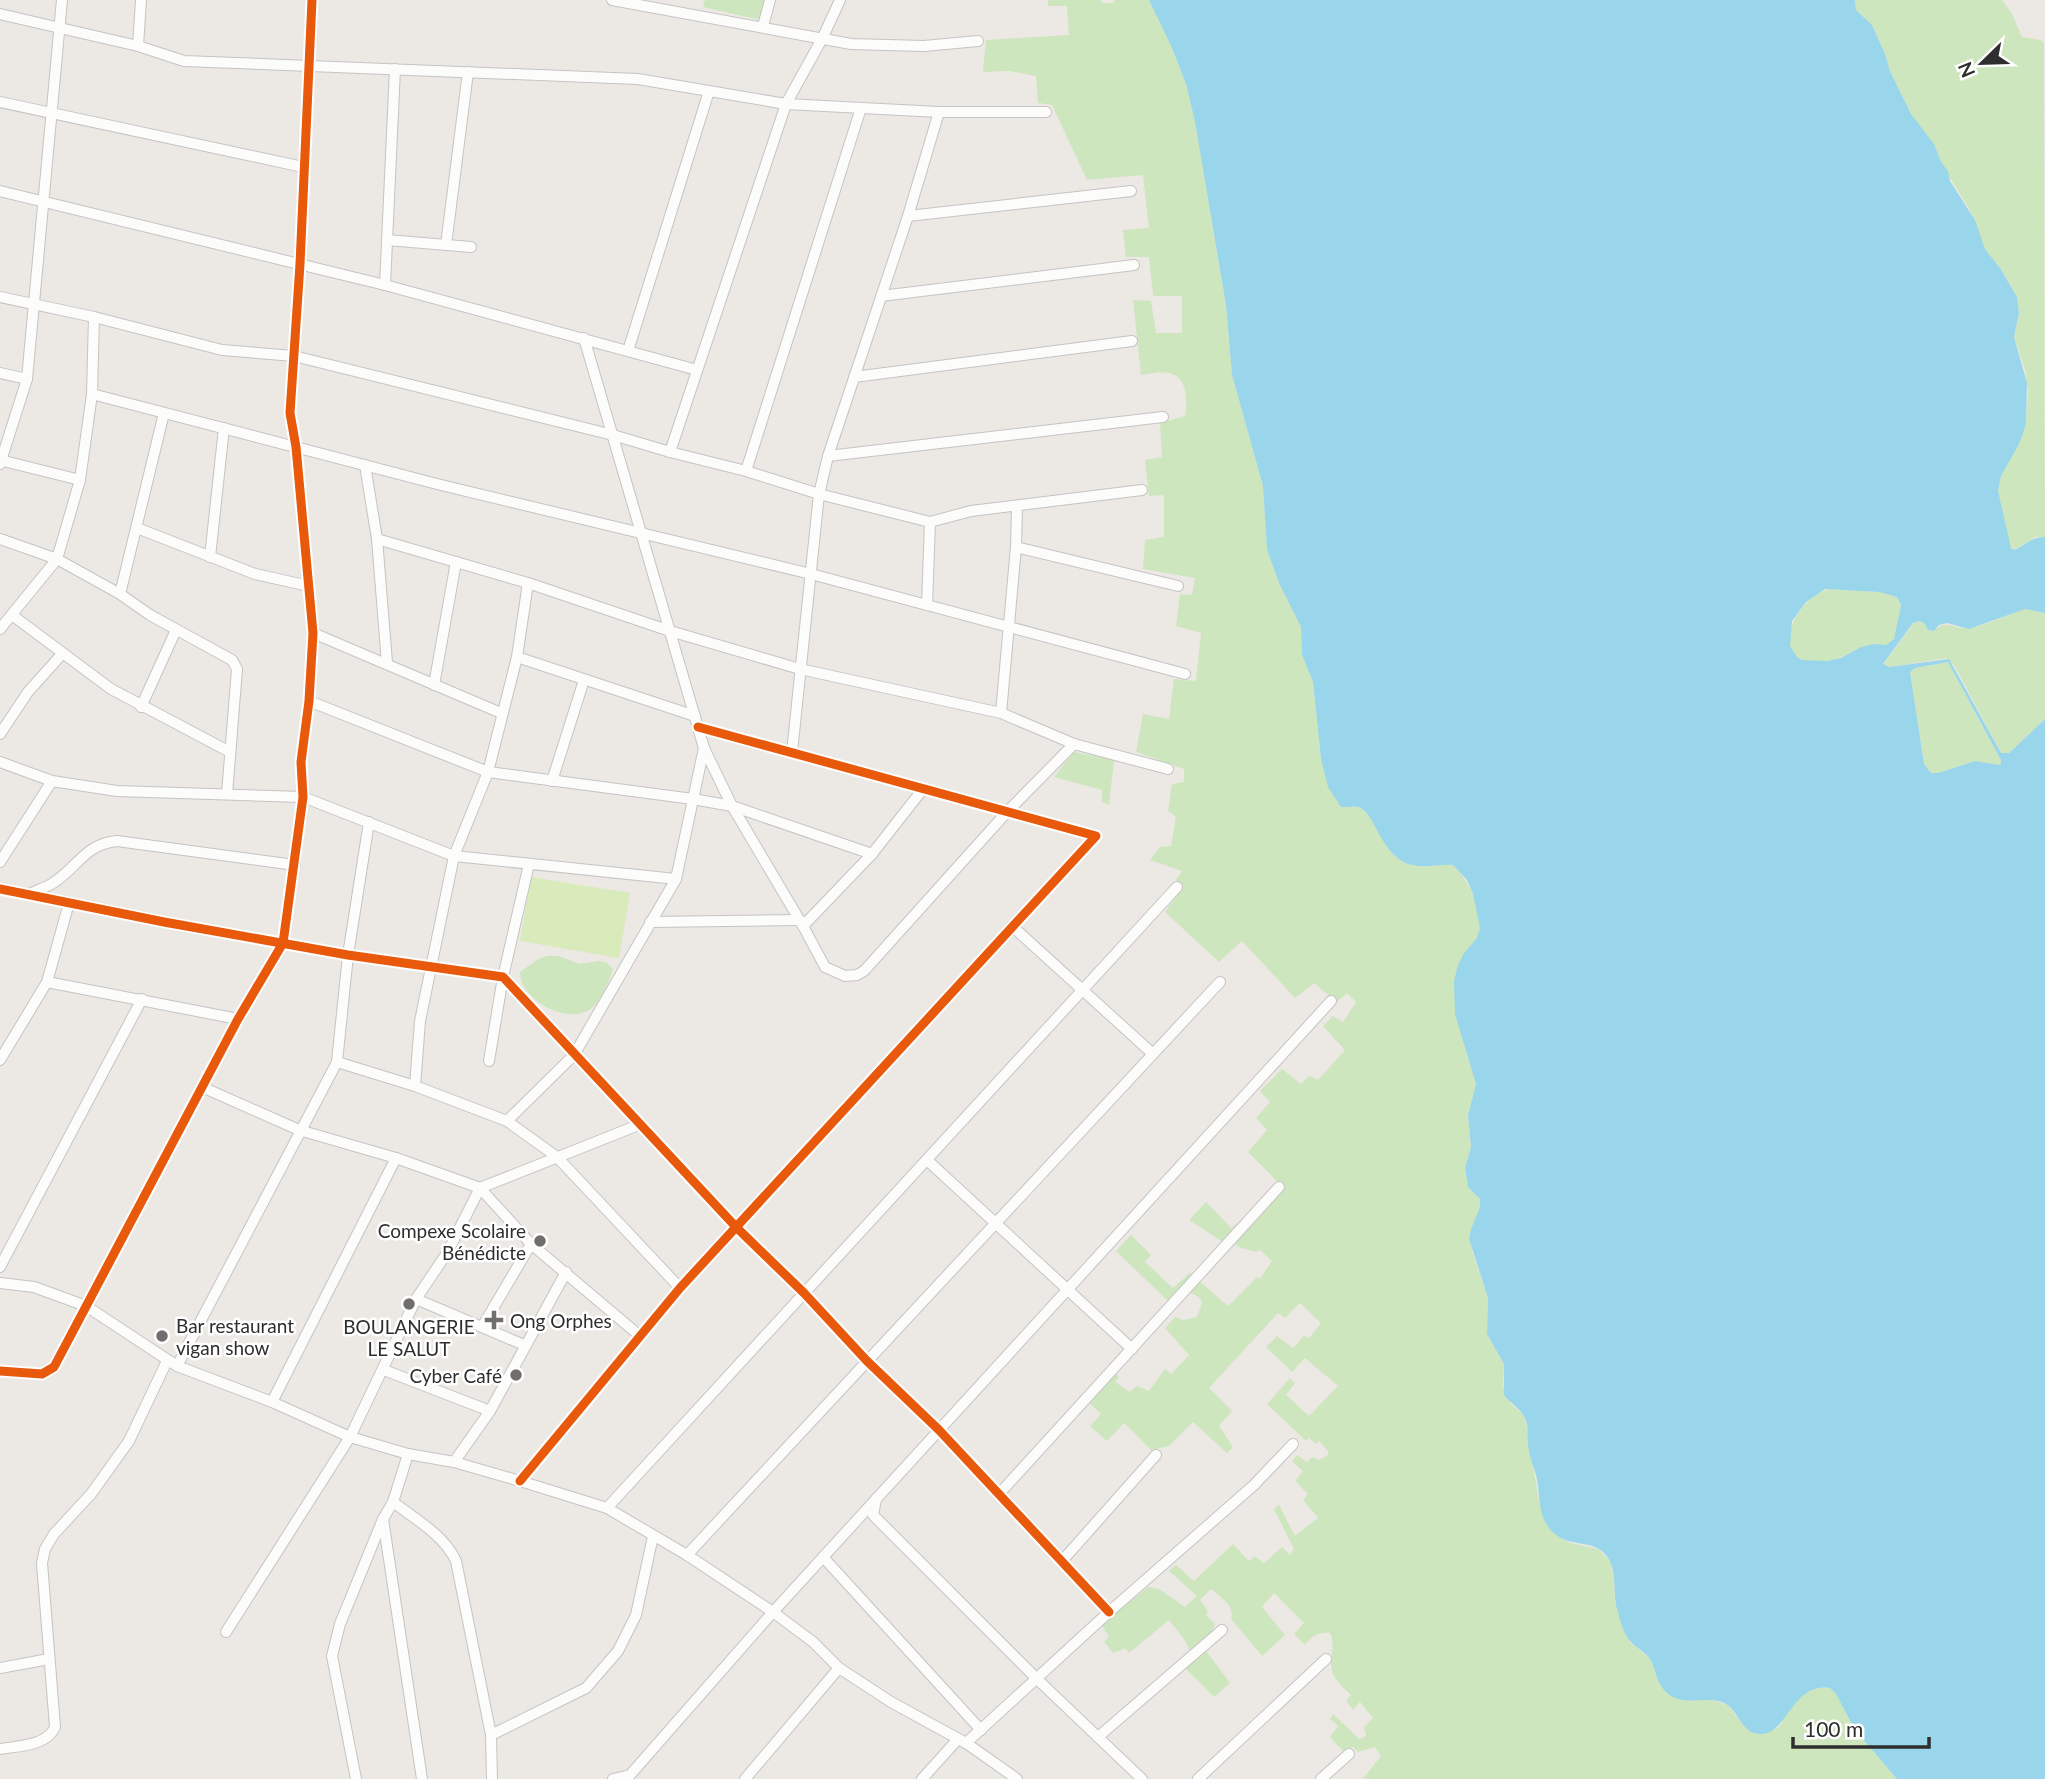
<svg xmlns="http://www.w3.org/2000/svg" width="2045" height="1779" font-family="Lato,sans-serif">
<rect width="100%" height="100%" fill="#ece8e4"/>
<g fill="#cee6be">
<polygon points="705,0 765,0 760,20 703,7"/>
<path d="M1048,0H1101V3H1114V0H1149L1172,47L1186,84L1195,122L1226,305L1232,375L1263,486L1267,550L1279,583L1301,627L1302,655L1313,682L1321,759L1325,772L1341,807C1346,808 1353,806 1358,807C1376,811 1379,853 1408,864C1423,869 1438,864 1453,865C1468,879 1487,914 1478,936C1475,942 1468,948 1464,953L1476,1084L1468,1115L1471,1147L1465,1168L1468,1187L1480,1199V1207L1471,1229L1472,1251L1488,1298L1487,1334L1504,1364L1503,1385L1511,1404L1525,1416L1539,1501L1553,1533L1570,1543L1598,1549L1611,1562L1614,1578L1615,1601L1625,1631L1630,1642L1649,1658L1665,1691L1682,1700L1708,1699L1728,1705L1744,1726L1753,1733L1778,1728C1791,1708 1803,1684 1830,1688L1836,1694L1855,1730L1897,1779H1363L1381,1756L1375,1747L1358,1752L1353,1747L1343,1751L1330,1737L1338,1726L1330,1719L1333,1714L1359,1739L1366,1736L1364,1727L1373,1718L1360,1702L1353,1710L1346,1700L1351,1695C1346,1690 1339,1684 1335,1678C1326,1664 1337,1647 1330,1633C1318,1632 1313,1636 1305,1645L1294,1634L1304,1623L1274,1593L1262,1607L1285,1635L1262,1656L1231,1619C1235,1605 1220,1597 1211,1589L1200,1600L1208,1611L1206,1615L1215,1624L1211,1633L1201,1644L1230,1683L1214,1697L1186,1669C1198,1650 1181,1636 1169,1620L1129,1653L1125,1648L1113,1653L1104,1642L1109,1637L1102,1625L1148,1587L1159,1589L1185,1607L1197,1596L1169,1571L1176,1565L1194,1581L1233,1544L1249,1561L1254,1556L1264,1563L1282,1547L1290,1555L1294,1549L1274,1509L1279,1505L1295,1536L1318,1518L1303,1500L1308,1494L1295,1481L1303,1471L1292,1461L1297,1455L1307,1462L1312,1457L1319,1460L1328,1455V1451L1319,1441L1316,1444L1309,1438L1306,1441L1267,1404L1290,1378L1295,1383L1286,1395L1309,1416L1338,1386L1305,1358L1292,1372L1266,1347L1277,1336L1293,1348L1304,1336L1309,1338L1321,1323L1300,1303L1285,1318L1278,1313L1209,1388L1232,1411L1219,1426L1233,1447L1227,1453L1193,1422L1169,1446L1151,1450L1124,1423L1107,1441L1090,1426L1101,1414L1083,1397L1120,1352L1127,1358L1115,1373L1119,1377L1115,1382L1130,1392L1137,1386L1149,1391L1165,1369L1171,1374L1189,1355L1165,1328L1175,1317L1183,1320L1197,1317L1202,1303L1199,1297L1182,1288L1169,1302L1116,1251L1131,1235L1151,1255L1145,1262L1173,1288L1190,1273L1228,1306L1257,1277L1260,1279L1272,1261L1260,1250L1256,1252L1241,1248L1227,1239L1223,1242L1189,1220L1206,1202L1231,1228L1279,1192L1283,1187L1248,1152L1267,1130L1256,1118L1270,1102L1260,1091L1282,1069L1301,1084L1309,1076L1318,1080L1345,1050L1323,1026L1333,1016L1343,1022L1356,1002L1347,993L1337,1002L1314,983L1295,998L1242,941L1219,962L1165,912L1183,887L1176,880L1182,871L1150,860L1160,847L1171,846L1176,817L1168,811L1172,784L1184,782V769L1136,752L1143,714L1169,719L1174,679L1196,681L1201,633L1176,626L1180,594L1192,595L1195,578L1143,569L1145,540L1164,537V495L1149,496L1145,460L1162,457L1160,423L1185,416C1187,402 1189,378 1169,373C1162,371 1149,374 1141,375L1133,300L1151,301L1156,333H1182V296H1153L1149,257H1126L1123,230L1149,228L1143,175L1087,180L1052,105L1038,103L1036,76L1009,71L983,72L986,40L1069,35L1067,6H1048Z"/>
<polygon points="1855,0 2002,0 2011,12 2022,37 2041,40 2044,44 2045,537 2036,537 2014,550 2008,544 1998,491 2001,476 2026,424 2028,391 2025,370 2014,337 2019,313 2017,297 2000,268 1985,249 1971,212 1911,114 1890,71 1885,54 1872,25 1856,10"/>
<path d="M1830,589L1879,592L1897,597L1901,605L1895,639L1886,645C1878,645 1871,644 1864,646C1857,648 1851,653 1844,656C1833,661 1811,664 1801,659C1770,645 1805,591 1830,589Z"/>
<path d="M2025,609L2045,613V719L2009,753H2001L1955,667L1947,658L1889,667L1883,665L1913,624L1920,621L1925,624L1929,631H1934C1946,619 1951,628 1965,628C1983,628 2007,614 2025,609Z"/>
<polygon points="1948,662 2001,760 2001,763 1999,765 1975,761 1938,773 1931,773 1924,764 1910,672 1915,668"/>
<polygon points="1074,752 1114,760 1109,805 1102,802 1102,790 1054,777"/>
<path d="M547,956H558L580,964L599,961L607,963L613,969C609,982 600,1005 587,1011C564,1024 519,998 520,972L537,960Z"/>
</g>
<polygon fill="#d9eabb" points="531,877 630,893 619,958 520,941"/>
<path fill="#99d6ec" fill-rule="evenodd" d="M1149,0H1855L1856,10L1872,25L1885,54L1890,71L1911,114L1934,144L1941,162L1948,171L1950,181L1975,220L1985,249L2000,268L2017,297L2019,313L2014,337L2027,383L2026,424L2019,444L2001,476L1998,491L2011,548L2014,550C2026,545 2031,537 2045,537V613L2025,609L1969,629L1947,623L1939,625L1934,631L1928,630L1925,624L1920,621L1913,623L1883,664L1889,667L1949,659L2001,753H2009L2045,719V1779H1897L1855,1730L1836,1694L1830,1688C1789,1682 1787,1743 1754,1733C1740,1728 1737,1709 1724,1703C1707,1696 1688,1705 1673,1697C1658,1689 1657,1674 1651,1661C1647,1653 1639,1650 1632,1643C1624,1636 1620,1620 1617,1609C1612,1591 1619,1568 1604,1553C1588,1537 1561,1551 1545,1522C1538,1508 1540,1491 1536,1475C1533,1465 1529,1455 1528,1444C1527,1436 1529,1426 1525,1418C1521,1409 1510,1403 1504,1395V1364L1487,1334L1488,1298L1469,1239L1471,1229L1480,1207V1199L1468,1187L1465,1168L1471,1147L1468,1115L1476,1084L1455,1014L1454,981L1458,965L1464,953L1477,938L1480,928L1473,894L1467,880L1453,865C1438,864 1424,869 1408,864C1379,853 1375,811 1358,807C1353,806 1346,808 1341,807L1328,787L1321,759L1313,682L1302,655L1301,627L1279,583L1267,550L1263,486L1232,375L1226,305L1195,122L1186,84L1172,48ZM1825,589L1879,592L1897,597L1901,605L1894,639L1886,645L1873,644L1861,647L1841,658L1827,661L1802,660L1797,657L1790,646L1792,621L1806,602ZM1948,662L2001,760V763L1999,765L1975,761L1938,773H1931L1924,764L1910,672L1915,668Z"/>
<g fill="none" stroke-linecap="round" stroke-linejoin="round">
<defs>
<g id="minor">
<polyline points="612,0 851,44 924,46 978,41"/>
<polyline points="0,14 138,46 184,61 638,79 786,104 939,112 1046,112"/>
<polyline points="763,26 770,0"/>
<polyline points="138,46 141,0"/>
<polyline points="0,102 303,167"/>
<polyline points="0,191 385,285 697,370"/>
<polyline points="908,216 1131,191"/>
<polyline points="387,240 471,247"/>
<polyline points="446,245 468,72"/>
<polyline points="385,285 395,69"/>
<polyline points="881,296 1134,265"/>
<polyline points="0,297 94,317 222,350 294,356 613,435 670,452 746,471 819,494 930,522 971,511 1142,490"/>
<polyline points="584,338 704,748 732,806 803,926 825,967 845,976 857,975 864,971 1007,812 1074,744"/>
<polyline points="628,351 709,91"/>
<polyline points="0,373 27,379"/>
<polyline points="854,377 1132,341"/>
<polyline points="92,394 437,484 811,574 1185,674"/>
<polyline points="670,452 786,104 823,37 840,0"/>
<polyline points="828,456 1163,417"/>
<polyline points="0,460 80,480"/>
<polyline points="0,464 27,379 62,0"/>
<polyline points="365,465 377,539 387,663"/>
<polyline points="746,471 861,108"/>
<polyline points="137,528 255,574 309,586"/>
<polyline points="0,539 57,559 120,594 150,615 232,660 237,669 227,794"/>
<polyline points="377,539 528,583 670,631 800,669 1001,713 1074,744 1168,769"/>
<polyline points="1016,547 1178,586"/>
<polyline points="210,557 224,428"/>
<polyline points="120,594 164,413"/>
<polyline points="927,605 930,522"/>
<polyline points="12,615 111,689 230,752"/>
<polyline points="0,629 57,559 80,480 92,394 94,317"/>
<polyline points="313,633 501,713"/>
<polyline points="517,657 695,716"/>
<polyline points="434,685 456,562"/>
<polyline points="309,701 488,772 693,799 732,806 872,854"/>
<polyline points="141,707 176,630"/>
<polyline points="1001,713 1016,547 1017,506"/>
<polyline points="0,734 28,692 62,654"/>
<polyline points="792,752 819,494 828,456 908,216 939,112"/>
<polyline points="0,762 52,781 117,791 303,797 454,856 676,879"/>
<polyline points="552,781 584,680"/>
<polyline points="0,862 52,781"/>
<polyline points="0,889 164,922 348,955 503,977 736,1227 804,1293 867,1361 939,1430 1109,1612"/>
<path d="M27,895C35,891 45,888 53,883C77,868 85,844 117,841L295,865"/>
<polyline points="650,922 800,920"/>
<polyline points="803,926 872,854 923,789"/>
<polyline points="1012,926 1153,1054"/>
<polyline points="47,982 69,903"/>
<polyline points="0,1060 47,982 238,1019"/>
<polyline points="489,1061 503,977 529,864"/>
<polyline points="337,1062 415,1086 507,1121 557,1157 680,1288"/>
<polyline points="415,1086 420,1021 454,856 488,772 517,657 528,583"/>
<polyline points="202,1087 299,1130 396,1158 480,1188 531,1244 640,1336"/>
<polyline points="507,1121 574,1055 676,879 704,748"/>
<polyline points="927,1160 1132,1349"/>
<polyline points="0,1267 142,999"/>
<polyline points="0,1283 34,1287 86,1306 177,1366 272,1402 350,1437 408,1454 454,1462 520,1481 607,1508 687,1555 773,1612 813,1642 839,1668 891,1702 966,1743 1017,1779"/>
<polyline points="416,1299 524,1345"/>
<polyline points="482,1327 531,1244"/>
<polyline points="177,1366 337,1062 348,955 369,822"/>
<polyline points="384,1370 490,1411"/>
<polyline points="0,1371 42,1374 54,1367 238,1019 283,943 303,797 301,762 309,701 313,633 296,447 290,413 300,264 312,0"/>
<polyline points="272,1402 396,1158"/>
<path d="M408,1454L393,1502C415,1519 444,1535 456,1561L491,1735L492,1779"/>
<polyline points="454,1462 490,1411 566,1272"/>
<polyline points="520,1481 680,1288 1096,836 698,727"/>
<polyline points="999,1494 1279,1187"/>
<polyline points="876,1499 873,1515 1037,1679 1142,1779"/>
<polyline points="607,1508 1177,887"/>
<polyline points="383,1519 422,1779"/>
<polyline points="687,1555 1220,982"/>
<polyline points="823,1557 981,1730"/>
<polyline points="1062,1561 1156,1455"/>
<polyline points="226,1632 350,1437 416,1299 447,1253 480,1188 641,1124"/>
<polyline points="0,1668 49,1659"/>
<polyline points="491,1735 586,1688 618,1651 636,1615 653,1536"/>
<polyline points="1098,1737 1222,1630"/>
<polyline points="966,1743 1109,1612 1254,1485 1293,1444"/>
<path d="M0,1749C18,1746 47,1746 55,1727L42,1563L45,1549L54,1534L91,1494L129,1441L167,1361"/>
<polyline points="356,1779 332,1656 340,1624 383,1519 393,1502"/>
<polyline points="613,1779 630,1775 773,1612 1331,1001"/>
<polyline points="745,1779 839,1668"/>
<polyline points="922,1779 958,1739"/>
<polyline points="1198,1779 1326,1659"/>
<polyline points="1321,1779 1349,1754"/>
</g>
</defs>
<use href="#minor" stroke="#c5c4c5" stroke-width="12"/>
<use href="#minor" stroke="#fcfcfb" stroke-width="10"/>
<defs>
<g id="cycleway">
<polyline points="0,889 164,922 348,955 503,977 736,1227 804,1293 867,1361 939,1430 1109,1612"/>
<polyline points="0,1371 42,1374 54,1367 238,1019 283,943 303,797 301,762 309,701 313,633 296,447 290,413 300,264 312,0"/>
<polyline points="520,1481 680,1288 1096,836 698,727"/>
</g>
</defs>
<use href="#cycleway" stroke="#fff" stroke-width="13"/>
<use href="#cycleway" stroke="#e8590c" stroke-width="9"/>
</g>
<g fill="#706f6e" stroke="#fff" stroke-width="2.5">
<circle cx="540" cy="1241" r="7"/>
<circle cx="409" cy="1304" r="7"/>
<path d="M490.5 1309.5h7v7h7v7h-7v7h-7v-7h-7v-7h7z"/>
<circle cx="162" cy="1336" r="7"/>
<circle cx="516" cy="1375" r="7"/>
</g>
<g text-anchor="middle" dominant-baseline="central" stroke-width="5" stroke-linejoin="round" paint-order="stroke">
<g font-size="19" fill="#2e2e2e" stroke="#fff" text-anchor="end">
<text x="526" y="1230">Compexe Scolaire<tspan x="526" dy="22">Bénédicte</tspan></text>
<text x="510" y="1320" text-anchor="start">Ong Orphes</text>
<text x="176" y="1325" text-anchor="start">Bar restaurant<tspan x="176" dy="22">vigan show</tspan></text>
<text x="409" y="1326" text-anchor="middle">BOULANGERIE<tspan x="409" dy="22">LE SALUT</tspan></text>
<text x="502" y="1375">Cyber Café</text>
</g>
</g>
<g transform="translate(1982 63) rotate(247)" stroke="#ffffff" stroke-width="5" paint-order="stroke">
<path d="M0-5L12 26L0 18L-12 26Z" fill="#2e2e2e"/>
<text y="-10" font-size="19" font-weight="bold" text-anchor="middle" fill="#2e2e2e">N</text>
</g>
<path d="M1793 1737v10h136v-10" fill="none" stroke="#2e2e2e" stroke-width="3.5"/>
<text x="1804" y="1737" font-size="21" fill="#2e2e2e" stroke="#ffffff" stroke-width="5" paint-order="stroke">100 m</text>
</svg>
